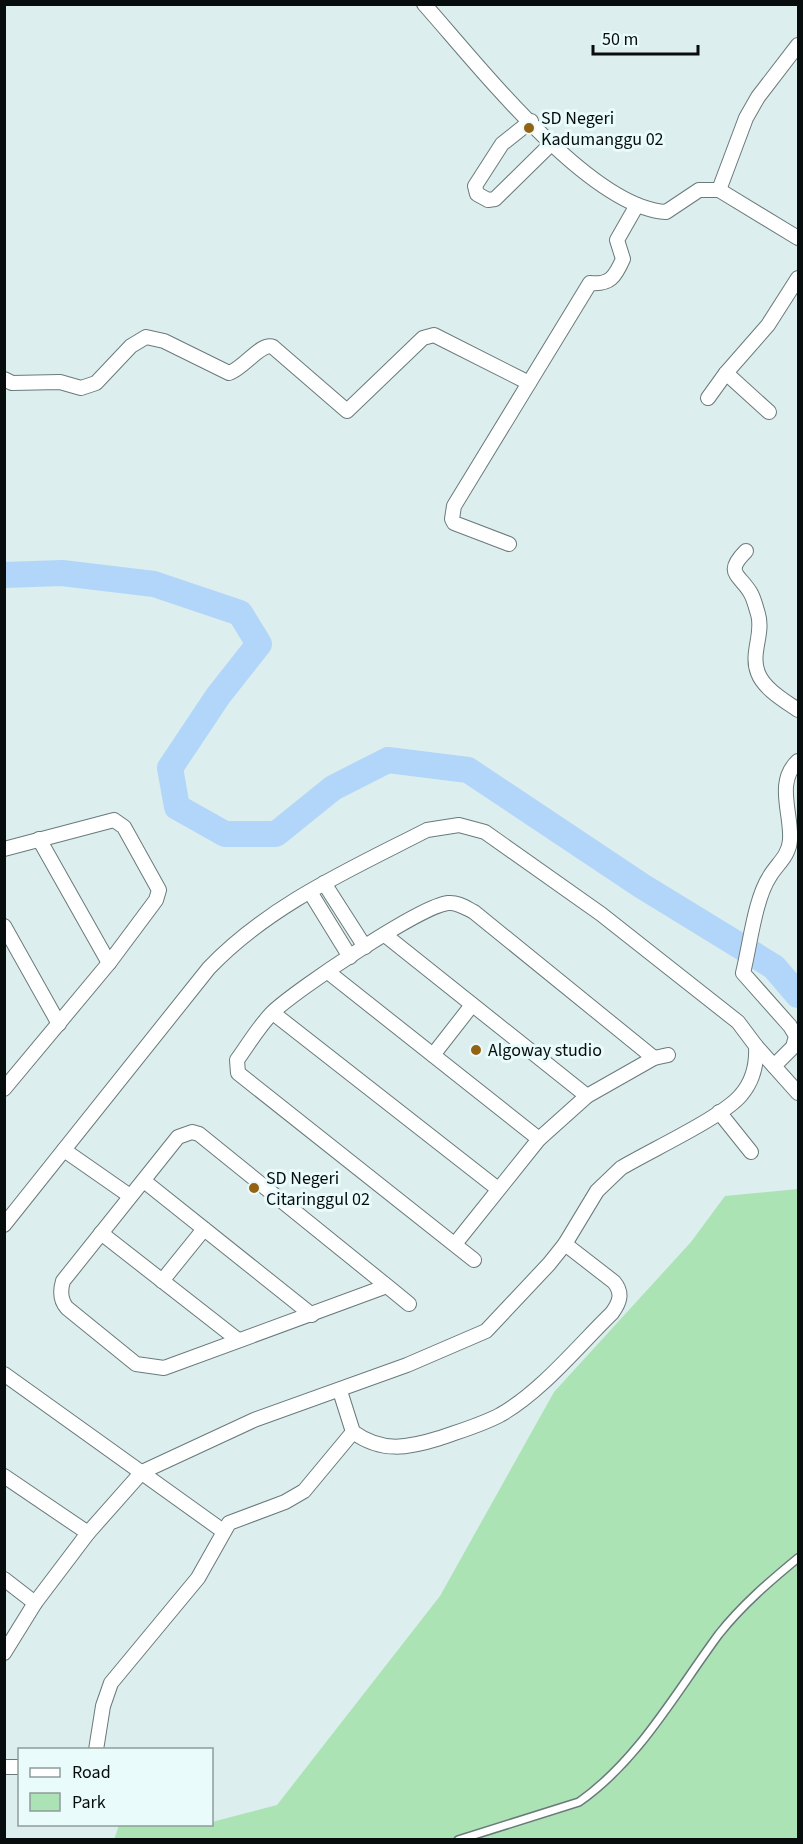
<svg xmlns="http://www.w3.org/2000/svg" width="803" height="1844" font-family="'Source Sans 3',sans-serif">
<rect width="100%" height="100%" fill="#dceeee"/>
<polygon fill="#ace3b5" points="798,1189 798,1839 114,1840 119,1825 212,1824 212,1822 277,1805 440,1596 554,1392 691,1242 725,1196"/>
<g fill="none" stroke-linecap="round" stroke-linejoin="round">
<polyline stroke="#b2d6f9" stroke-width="26" points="4,575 62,573 154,584 240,613 259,644 218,696 170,768 177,807 225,834 276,834 333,788 388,760 468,770 642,886 774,967 798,995"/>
<defs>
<path id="service" d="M458,1840L579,1802C639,1760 676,1692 719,1634C742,1605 770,1581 798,1558"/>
<g id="minor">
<path d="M424,4C475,61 589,208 666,212L699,190H719L798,238"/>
<polyline points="531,121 502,144 475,186 477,194 488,200 495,199 552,143"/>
<polyline points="719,190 746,118 758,97 798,45"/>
<polyline points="726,373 769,412"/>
<path d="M4,379L12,383L60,382L81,388L96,383L131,346L146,337L164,341L229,373C244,368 261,342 273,347L347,411L423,338L434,335L529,383"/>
<polyline points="708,398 726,373 768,325 798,278"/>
<path d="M509,544L454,523L452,519L454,506L590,283C610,285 615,277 623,259L617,240L637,205"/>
<path d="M746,551C724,573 739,574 750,592C754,598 756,608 758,614C764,634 750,653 758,673C764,689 785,701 798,710"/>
<polyline points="39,839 109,963"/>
<polyline points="4,849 114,820 124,827 159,890 156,900 109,963 4,1089"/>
<polyline points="324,883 365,947"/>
<polyline points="310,892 350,957"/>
<polyline points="4,926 59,1024"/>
<polyline points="385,935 587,1096"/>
<polyline points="328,972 539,1139"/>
<polyline points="273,1013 498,1189"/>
<polyline points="756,1046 798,1093"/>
<polyline points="433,1055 472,1005"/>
<path d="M774,1066L793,1047L796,1036L790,1026L743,973C750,945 755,898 770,876C777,864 789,856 790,840C792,814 775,782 798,761"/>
<polyline points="719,1112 751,1152"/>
<polyline points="64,1150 130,1196"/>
<polyline points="144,1181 312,1315"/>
<path d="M4,1225L209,968C269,905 351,869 427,830L459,825L485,832L601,914L738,1022L756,1046C757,1064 753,1081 741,1095C723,1117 649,1151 621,1168L597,1191L565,1244L549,1264L486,1331L407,1365L254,1420L142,1472L88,1533L35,1603L4,1653"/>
<polyline points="101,1233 238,1340"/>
<polyline points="455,1244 539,1139 587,1096 654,1058 668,1055"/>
<path d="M474,1260L238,1073L237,1060C248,1045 259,1026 273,1012C296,990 420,906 448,903C458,902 466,908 474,912L654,1058"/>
<polyline points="162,1281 204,1229"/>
<path d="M387,1286L199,1134L192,1132L178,1137L63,1281C60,1291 60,1300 67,1308L136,1364L164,1368L387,1286L409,1304"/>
<polyline points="4,1374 223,1531"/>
<path d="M340,1391L353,1432C382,1453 408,1448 440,1438C460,1431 481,1425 500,1415C541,1392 578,1346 612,1313C620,1302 623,1293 614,1282L565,1244"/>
<polyline points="4,1476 88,1533"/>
<polyline points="4,1579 35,1603"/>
<polyline points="96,1750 103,1706 111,1683 198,1578 229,1523 285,1502 304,1491 353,1432"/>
<polyline points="4,1767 20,1767"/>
</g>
</defs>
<use href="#service" stroke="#6a7a7a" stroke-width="10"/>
<use href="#minor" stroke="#6a7a7a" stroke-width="16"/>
<use href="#service" stroke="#fff" stroke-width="7"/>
<use href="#minor" stroke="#fff" stroke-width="14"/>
</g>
<g fill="#936311" stroke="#e9fbfb" stroke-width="2">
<circle cx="529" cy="128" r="6"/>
<circle cx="476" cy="1050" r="6"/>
<circle cx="254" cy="1188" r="6"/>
</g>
<g text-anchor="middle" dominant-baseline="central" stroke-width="6" stroke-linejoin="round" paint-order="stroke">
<g font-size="18" fill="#070d0d" stroke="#e9fbfb" text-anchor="start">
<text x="541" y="118">SD Negeri<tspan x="541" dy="21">Kadumanggu 02</tspan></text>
<text x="488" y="1050">Algoway studio</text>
<text x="266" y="1178">SD Negeri<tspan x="266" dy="21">Citaringgul 02</tspan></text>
</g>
</g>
<rect width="803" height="1844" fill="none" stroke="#070d0d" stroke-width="12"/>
<rect x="18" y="1748" width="195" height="78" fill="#e9fbfb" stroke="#8f9c9c" stroke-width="1.5"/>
<rect x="30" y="1768" width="30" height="9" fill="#ffffff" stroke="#8f9c9c" stroke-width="1.5"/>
<text x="72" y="1778" font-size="18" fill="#070d0d">Road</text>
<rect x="30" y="1793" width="30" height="18" fill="#ace3b5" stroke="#8f9c9c" stroke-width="1.5"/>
<text x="72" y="1808" font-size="18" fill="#070d0d">Park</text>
<path d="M593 45v9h105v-9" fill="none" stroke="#070d0d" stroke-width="3"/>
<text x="602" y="45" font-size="18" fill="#070d0d" stroke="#e9fbfb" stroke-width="4.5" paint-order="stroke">50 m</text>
</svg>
